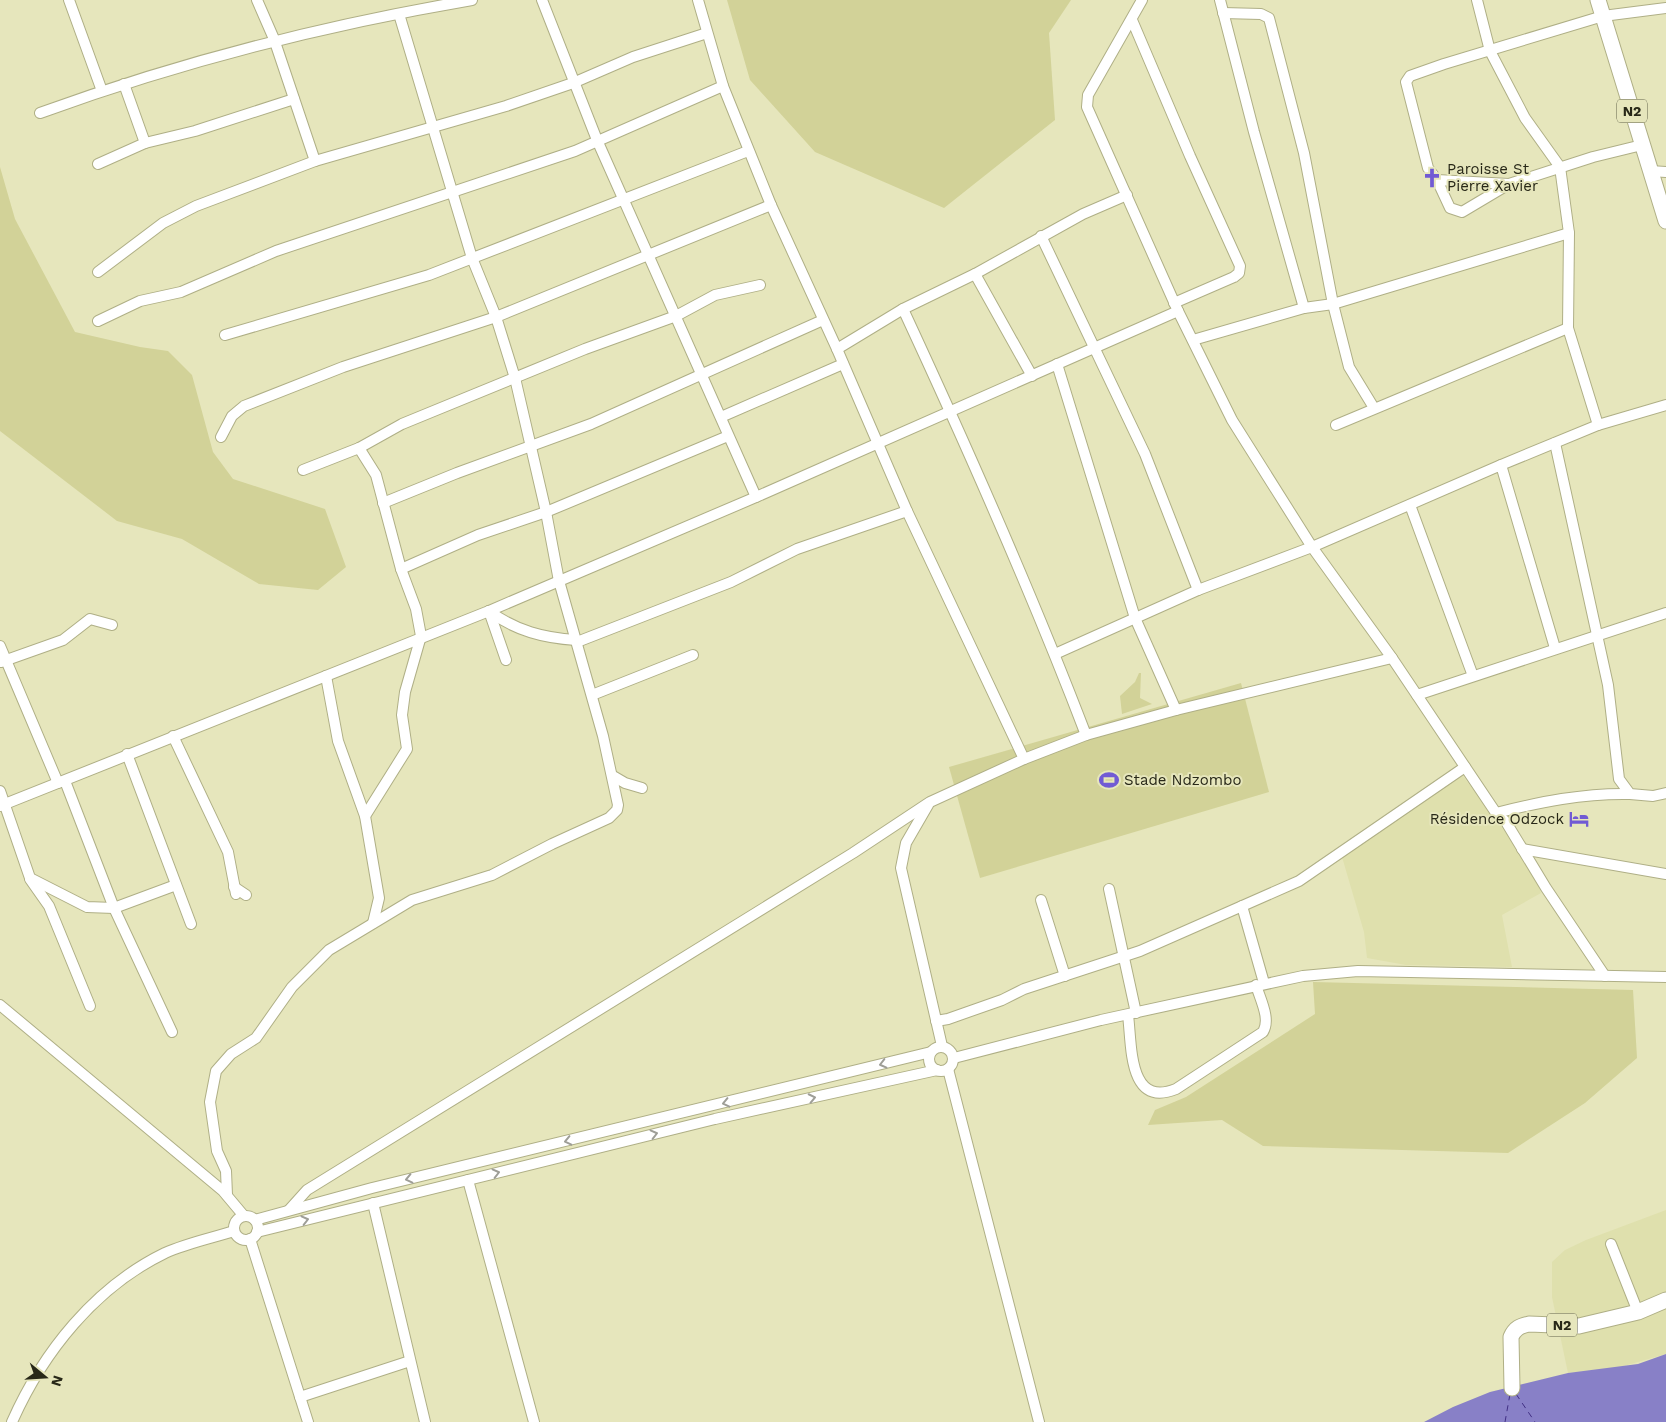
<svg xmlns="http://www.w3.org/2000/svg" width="1666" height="1422" font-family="'Work Sans',sans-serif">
<rect width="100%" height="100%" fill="#e6e6bc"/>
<g fill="#dfe0ad">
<polygon points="1463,776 1506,833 1538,883 1541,893 1502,915 1512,967 1406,965 1367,958 1364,932 1342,857 1425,799"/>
<polygon points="1666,1210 1666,1354 1617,1368 1568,1373 1552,1297 1552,1262 1565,1250 1586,1240"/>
</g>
<g fill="#d2d298">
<polygon points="727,0 1071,0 1049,33 1055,120 944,208 815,152 750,80"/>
<polygon points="0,167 15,219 75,332 140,347 168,351 192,375 213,452 233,479 325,509 346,567 318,590 259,584 182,539 117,521 0,431"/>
<polygon points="1139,673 1141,673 1140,698 1152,704 1122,714 1120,696 1135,682"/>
<polygon points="1241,683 1269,792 980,878 949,767"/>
<polygon points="1313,982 1633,990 1637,1058 1585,1103 1508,1153 1263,1146 1222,1120 1148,1125 1155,1110 1186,1097 1315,1014"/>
</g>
<polygon fill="#8880c7" points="1666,1354 1666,1422 1424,1422 1453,1407 1490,1392 1568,1373 1638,1364"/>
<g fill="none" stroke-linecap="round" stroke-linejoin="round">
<g stroke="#412f84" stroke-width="1" stroke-dasharray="6 5" stroke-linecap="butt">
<polyline points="1516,1394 1535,1422"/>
<polyline points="1505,1422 1510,1394"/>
</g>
<defs>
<g id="minor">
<polyline points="69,0 102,91"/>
<polyline points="257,0 274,39 315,161"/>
<polyline points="542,0 597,140 756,497"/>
<polyline points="698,0 723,86 771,205 837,349 907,511 1024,759"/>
<polyline points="1142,0 1088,95 1087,107 1178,311 1232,420 1312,547 1392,658 1496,813 1506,822 1546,888 1605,976"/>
<polyline points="1220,0 1254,132 1304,308"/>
<polyline points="1477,0 1490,51 1525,118 1560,167 1569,233 1568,328 1598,425"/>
<polyline points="1223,13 1261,14 1269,18 1304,153 1333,304 1349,367 1374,408"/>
<polyline points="1132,20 1190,156 1240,266 1239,273 1234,277 1174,303"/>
<polyline points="124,84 145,143"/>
<path d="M40,113C180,62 325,25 472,0"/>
<polyline points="1642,145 1593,157 1509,184 1462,212 1450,208 1437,180 1428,168 1406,82 1410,76 1444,64 1603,16 1666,8"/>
<polyline points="98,164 145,143 195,131 294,99"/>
<polyline points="1650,171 1666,172"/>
<polyline points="1437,180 1509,184"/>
<polyline points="1041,236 1145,454 1198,590"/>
<polyline points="98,272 163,223 196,206 315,161 506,106 573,83 633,57 707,33"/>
<polyline points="975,274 1032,376"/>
<path d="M903,309C968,449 1031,591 1086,735"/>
<polyline points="98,321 140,301 181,292 276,251 575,151 723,86"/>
<polyline points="225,335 429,275 748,151"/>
<polyline points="1193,340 1304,308 1333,304 1569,233"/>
<polyline points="837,349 903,309 975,274 1083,214 1127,195"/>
<polyline points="1057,364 1135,618 1176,710"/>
<polyline points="721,417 843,364"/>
<polyline points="1336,425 1568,328"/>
<polyline points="221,437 232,416 244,406 343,367 496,317 771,205"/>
<polyline points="1555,443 1608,685 1619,779 1630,794 1653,796 1666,793"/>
<polyline points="359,448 376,475 401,569 416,609 421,636 405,692 402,715 407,749 365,816"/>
<polyline points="1501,465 1598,425 1666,405"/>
<polyline points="303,470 359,448 402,424 585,349 676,316 715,295 760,285"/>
<polyline points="383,503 457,473 591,424 823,320"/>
<polyline points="1410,505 1473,676"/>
<polyline points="401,569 478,535 546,512 728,436"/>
<path d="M489,611C516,631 544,638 576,640"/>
<polyline points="489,611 506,660"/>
<polyline points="577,642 731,582 797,549 907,511"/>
<polyline points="0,646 58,783"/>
<polyline points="1055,654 1198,590 1312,547 1501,465 1555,648"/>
<polyline points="1,662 63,640 90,619 112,625"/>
<polyline points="326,676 338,741 365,816 379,898 373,923"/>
<polyline points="592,695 693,655"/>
<polyline points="1417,695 1666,613"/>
<polyline points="173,736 228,852 236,894"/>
<polyline points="127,754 191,924"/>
<polyline points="613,776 625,783 642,788"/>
<polyline points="65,781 114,908 172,1032"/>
<polyline points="0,791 30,878 87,907 114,908 176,885"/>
<polyline points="928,805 906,843 901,868 942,1046"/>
<polyline points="0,806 489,611 756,497 1178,311"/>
<path d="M1496,813C1540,802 1583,793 1630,794"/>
<polyline points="1522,849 1666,874"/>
<polyline points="30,879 49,906 90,1006"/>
<polyline points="234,887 246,895"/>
<polyline points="1109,889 1136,1013"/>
<polyline points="1041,900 1065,976"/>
<polyline points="1242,906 1264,983"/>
<polyline points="0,1005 223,1191 244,1216"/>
<path d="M1128,1015C1132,1046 1128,1108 1176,1089L1263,1032C1271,1019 1260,999 1256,985"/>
<polyline points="936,1021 948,1019 1002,1000 1024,989 1140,951 1299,881 1465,767"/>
<circle cx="941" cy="1059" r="12"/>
<polyline points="954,1058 1101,1020 1303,976 1358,971 1666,977"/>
<polyline points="948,1069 1039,1422"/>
<polyline points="468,1180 534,1422"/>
<polyline points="227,1195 226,1171 217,1151 210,1102 216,1071 231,1054 256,1038 292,987 329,950 412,900 492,875 552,844 609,818 617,810 618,805 603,736 559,581 546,512 515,378 496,317 472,258 399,14"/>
<polyline points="373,1203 425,1422"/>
<polyline points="289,1210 307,1190 853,853 930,802 1024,759 1086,735 1176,710 1392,658"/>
<circle cx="246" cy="1228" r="12"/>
<polyline points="255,1220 372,1188 931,1052"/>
<polyline points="257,1232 715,1119 937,1070"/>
<polyline points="250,1239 308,1422"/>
<polyline points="1611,1244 1638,1312"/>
<polyline points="300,1397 410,1361"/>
<path d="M12,1422C43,1352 95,1287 165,1253C187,1243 212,1238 234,1231"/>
</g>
<g id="highway">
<polyline points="1598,0 1666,221"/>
<path d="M1512,1388L1511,1337C1515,1328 1520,1326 1529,1324L1579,1326L1638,1312L1666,1300"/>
</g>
</defs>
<use href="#minor" stroke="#afaf86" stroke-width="12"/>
<use href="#highway" stroke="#afaf86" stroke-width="17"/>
<use href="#minor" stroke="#fff" stroke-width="10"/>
<use href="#highway" stroke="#fff" stroke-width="15"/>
</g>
<defs><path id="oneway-chevron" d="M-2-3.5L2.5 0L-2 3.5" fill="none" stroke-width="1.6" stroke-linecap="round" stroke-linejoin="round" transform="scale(1.25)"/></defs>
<g stroke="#9e9e97">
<use href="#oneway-chevron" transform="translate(883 1064) rotate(166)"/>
<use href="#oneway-chevron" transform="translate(812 1098) rotate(-12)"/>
<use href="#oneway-chevron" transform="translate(726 1103) rotate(167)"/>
<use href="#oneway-chevron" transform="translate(654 1134) rotate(-14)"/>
<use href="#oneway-chevron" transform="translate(568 1141) rotate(167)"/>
<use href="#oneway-chevron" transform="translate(496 1173) rotate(-14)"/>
<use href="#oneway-chevron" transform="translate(409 1179) rotate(167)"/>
<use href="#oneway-chevron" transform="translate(305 1220) rotate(-14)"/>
</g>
<defs>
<symbol id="church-bare" viewBox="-9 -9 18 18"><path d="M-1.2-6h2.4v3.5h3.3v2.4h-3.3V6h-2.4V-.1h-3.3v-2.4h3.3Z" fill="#715ad4" stroke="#e6e6bc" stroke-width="2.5" paint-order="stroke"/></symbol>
<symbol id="stadium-bare" viewBox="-9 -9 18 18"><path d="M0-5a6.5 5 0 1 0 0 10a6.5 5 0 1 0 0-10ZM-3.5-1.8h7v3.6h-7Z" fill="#715ad4" stroke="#e6e6bc" stroke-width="2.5" paint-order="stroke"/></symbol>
<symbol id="hotel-bare" viewBox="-9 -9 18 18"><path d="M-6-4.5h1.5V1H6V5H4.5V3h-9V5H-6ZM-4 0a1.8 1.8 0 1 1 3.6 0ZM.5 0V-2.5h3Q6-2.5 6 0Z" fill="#715ad4" stroke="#e6e6bc" stroke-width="2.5" paint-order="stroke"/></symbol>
</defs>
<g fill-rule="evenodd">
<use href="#church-bare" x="1418" y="164" width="28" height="28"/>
<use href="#stadium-bare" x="1095" y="766" width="28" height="28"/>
<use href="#hotel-bare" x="1565" y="805" width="28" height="28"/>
</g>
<g text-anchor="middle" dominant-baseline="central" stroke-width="4" stroke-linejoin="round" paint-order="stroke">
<g fill="#e6e6bc" stroke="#616149" stroke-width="1">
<rect x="1617" y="99.5" width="30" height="23" rx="4"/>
<rect x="1547" y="1313.5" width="30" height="23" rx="4"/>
</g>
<g font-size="14" font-weight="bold" fill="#282818">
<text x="1632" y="111">N2</text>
<text x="1562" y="1325">N2</text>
</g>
<g font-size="15" fill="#282818" stroke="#e6e6bc" text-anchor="start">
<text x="1447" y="169">Paroisse St<tspan x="1447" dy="17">Pierre Xavier</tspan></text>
<text x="1124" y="780">Stade Ndzombo</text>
<text x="1564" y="819" text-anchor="end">Résidence Odzock</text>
</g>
</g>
<g transform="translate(45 1377) rotate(108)" stroke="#e6e6bc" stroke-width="4" paint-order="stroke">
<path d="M0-4L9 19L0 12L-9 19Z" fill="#282818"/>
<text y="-8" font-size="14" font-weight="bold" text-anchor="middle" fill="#282818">N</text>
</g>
</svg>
